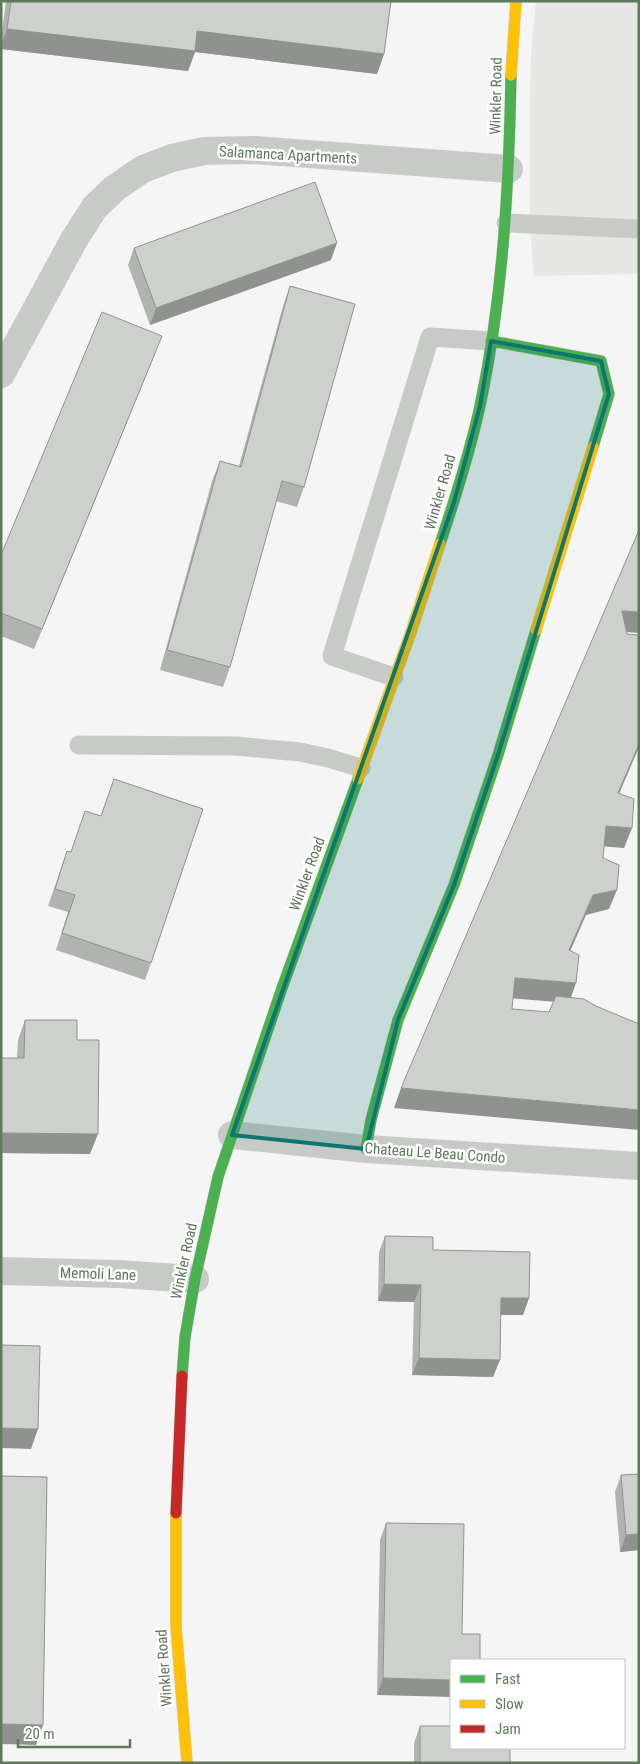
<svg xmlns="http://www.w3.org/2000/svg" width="640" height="1764" font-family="'Roboto Condensed',sans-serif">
<rect width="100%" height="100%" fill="#f6f5f5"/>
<polygon fill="#e7e7e5" points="536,1 639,1 639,274 534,276 530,232 530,96 531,53"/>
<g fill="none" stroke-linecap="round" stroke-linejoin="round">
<defs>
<g id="fast">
<polyline points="491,341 601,361 609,394 593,447"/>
<path d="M440,544C455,499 470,452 480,406C503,297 509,186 511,75"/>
<polyline points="366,1149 371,1120 398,1020 454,885 498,755 536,630"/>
<polyline points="182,1376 185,1337 195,1279 218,1177 282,988 358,779"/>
</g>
<g id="slow">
<polyline points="511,75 516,1"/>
<polyline points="536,630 593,447"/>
<polyline points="358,779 410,635 440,544"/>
<polyline points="176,1513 176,1626 187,1763"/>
</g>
<polyline id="jam" points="176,1513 182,1376"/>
</defs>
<use href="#fast" stroke="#d2d3d1" stroke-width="12"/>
<use href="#slow" stroke="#d2d3d1" stroke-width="12"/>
<use href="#jam" stroke="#d2d3d1" stroke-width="12"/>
<g stroke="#c8cac8" stroke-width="19">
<polyline points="506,223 639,229"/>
<polyline points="394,677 332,656 430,337 491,341"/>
<polyline points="79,745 236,746 300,752 328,758 361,768"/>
</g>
<g stroke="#c8cac8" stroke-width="28">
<polyline points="1,374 75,238 95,207 115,188 143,169 172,158 204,151 254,150 509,169"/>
<polyline points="232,1135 366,1149 639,1166"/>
<polyline points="1,1271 117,1274 195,1279"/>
</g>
<use href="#fast" stroke="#4caf50" stroke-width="11"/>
<use href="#slow" stroke="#ffc107" stroke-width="11"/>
<use href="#jam" stroke="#c62828" stroke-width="11"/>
</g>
<g fill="#b1b3b0">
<polygon points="6,1 391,1 384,54 377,74 195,52 188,71 1,49 1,39"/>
<polygon points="134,248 331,260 150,325 128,265"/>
<polygon points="290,286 304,487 297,507 276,501 230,667 223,687 160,670 212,481 220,461 239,466 283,306"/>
<polygon points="154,356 34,649 1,636 1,555"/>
<polygon points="114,779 151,963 145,980 56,950 68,912 48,906 67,851 71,852 85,811 101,816"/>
<polygon points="25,1020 77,1040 90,1154 1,1153 1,1058 17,1058 18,1040"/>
<polygon points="385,1236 433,1250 529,1298 523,1315 501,1315 493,1377 412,1375 414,1302 378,1301 379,1252"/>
<polygon points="639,1472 639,1550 620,1552 615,1492 621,1475 638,1474"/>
<polygon points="386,1523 462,1634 377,1695 380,1540"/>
<polygon points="420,1726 510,1763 414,1763 414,1743"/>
</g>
<g fill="#909290">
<polygon points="7,29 197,31 384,54 377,74 195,52 188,71 1,49 1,45"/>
<polygon points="337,243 331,260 150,325 156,308"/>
<polygon points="162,336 154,356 34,649 42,629"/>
<polygon points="622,611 639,612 639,633 615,631"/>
<polygon points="639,744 639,747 611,813 618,793"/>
<polygon points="606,826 632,828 624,848 599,846"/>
<polygon points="617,890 609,909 586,915 562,970 569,950 593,895"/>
<polygon points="515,978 576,983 569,1003 508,998"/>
<polygon points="401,1088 639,1110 639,1130 394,1108"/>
<polygon points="1,1133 98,1134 90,1154 1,1153"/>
<polygon points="384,1284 421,1285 414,1302 378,1301"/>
<polygon points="501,1298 529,1298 523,1315 495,1315"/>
<polygon points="419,1358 500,1360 493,1377 412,1375"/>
<polygon points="1,1428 38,1429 31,1449 1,1448"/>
<polygon points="639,1534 639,1550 620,1552 626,1535"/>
<polygon points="383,1678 451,1680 451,1697 377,1695"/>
<polygon points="1,1724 43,1725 36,1745 1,1744"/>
</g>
<g fill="#ced0cd" stroke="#909290">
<polygon points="11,1 391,1 384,54 197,31 195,51 7,29"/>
<polygon points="315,182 337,243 156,308 134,248"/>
<polygon points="290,286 355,304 304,487 282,481 230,667 167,650 220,461 241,467"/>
<polygon points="102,312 162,336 42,629 1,613 1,555"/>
<polygon points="639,530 639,612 622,611 627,634 639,635 639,744 618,793 634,799 632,828 606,826 603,858 619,865 617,890 593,895 569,950 579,955 576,983 515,978 512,1009 549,1012 556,996 584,999 596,1006 639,1024 639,1110 401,1088"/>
<polygon points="114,779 203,809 151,963 62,933 75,895 55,889 67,851 71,852 85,811 101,816"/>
<polygon points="25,1020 77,1020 77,1040 99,1040 98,1134 1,1133 1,1058 24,1058"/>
<polygon points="385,1236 433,1237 433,1250 530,1252 529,1298 501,1298 500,1360 419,1358 421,1285 384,1284"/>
<polygon points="1,1345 40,1346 38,1429 1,1428"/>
<polygon points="639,1474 639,1534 626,1535 621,1475"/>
<polygon points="1,1476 47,1477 43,1725 1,1724"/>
<polygon points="386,1523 464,1524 462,1634 480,1634 480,1660 451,1660 451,1680 383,1678"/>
<polygon points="420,1726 451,1726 451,1748 510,1748 510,1763 420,1763"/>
</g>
<path fill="#0f766e" fill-opacity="0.2" stroke="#0f766e" stroke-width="4" stroke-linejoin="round" d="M491,341L601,361L609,394L498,755L454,885L398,1020L366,1149L232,1135L454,502L480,406Z"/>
<g text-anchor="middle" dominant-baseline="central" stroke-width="5" stroke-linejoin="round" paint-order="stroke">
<g font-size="15" fill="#60785e" stroke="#fff">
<text transform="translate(496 96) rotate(-89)">Winkler Road</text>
<text transform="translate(288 155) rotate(3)">Salamanca Apartments</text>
<text transform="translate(440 492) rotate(-74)">Winkler Road</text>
<text transform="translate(307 874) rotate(-70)">Winkler Road</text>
<text transform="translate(435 1153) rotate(4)">Chateau Le Beau Condo</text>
<text transform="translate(184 1261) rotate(-78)">Winkler Road</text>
<text transform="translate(98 1274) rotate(2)">Memoli Lane</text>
<text transform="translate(164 1668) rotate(-94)">Winkler Road</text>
</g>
</g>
<rect width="640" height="1764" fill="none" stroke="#60785e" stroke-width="5"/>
<rect x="450" y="1659" width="175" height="90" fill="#ffffff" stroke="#bfc9bf"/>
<rect x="460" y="1675" width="25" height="8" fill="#4caf50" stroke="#bfc9bf"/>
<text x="495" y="1684" font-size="15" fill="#60785e">Fast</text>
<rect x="460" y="1700" width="25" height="8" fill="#ffc107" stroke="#bfc9bf"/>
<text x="495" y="1709" font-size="15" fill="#60785e">Slow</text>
<rect x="460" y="1725" width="25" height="8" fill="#c62828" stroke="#bfc9bf"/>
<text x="495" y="1734" font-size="15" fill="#60785e">Jam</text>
<path d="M18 1739v8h112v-8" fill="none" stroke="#60785e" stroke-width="2.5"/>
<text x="25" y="1739" font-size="15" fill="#60785e" stroke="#ffffff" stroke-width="4" paint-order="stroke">20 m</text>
</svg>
